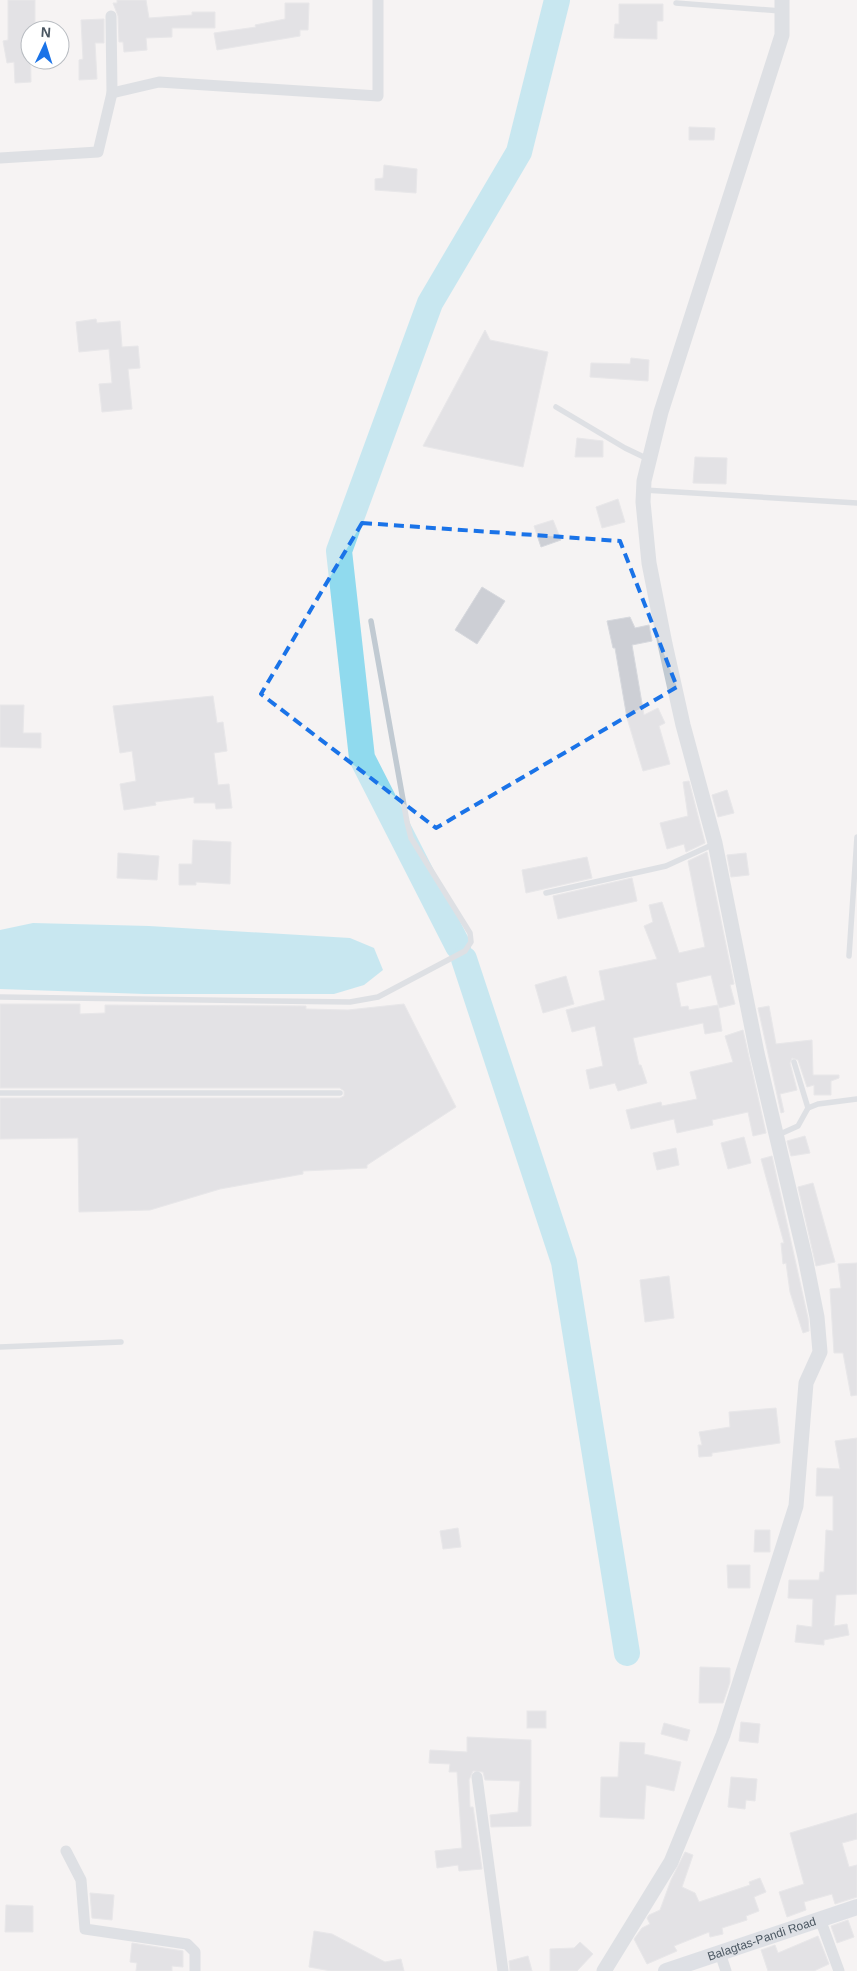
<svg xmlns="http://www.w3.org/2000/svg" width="857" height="1971" font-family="Helvetica,sans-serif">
<rect width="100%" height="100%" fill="#f5f3f3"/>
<polygon fill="#90daee" points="33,923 149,926 350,938 374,948 383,970 364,985 334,994 145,994 0,989 0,930"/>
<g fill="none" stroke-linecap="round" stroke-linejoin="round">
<g stroke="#90daee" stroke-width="26">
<polyline points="458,946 362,758 339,551 430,303 519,152 557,0"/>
<polyline points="464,959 564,1262 627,1653"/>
</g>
</g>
<g fill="#cdcfd5" stroke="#d7d9de">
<polygon points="8,0 35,0 35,30 30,30 31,82 15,83 14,62 7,63 3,41 8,40"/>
<polygon points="117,0 146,0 149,18 192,15 192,12 215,12 215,28 172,28 172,37 146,38 147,50 124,52 123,42 119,42 118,16 113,3 117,3"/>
<polygon points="285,3 309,3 308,30 300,30 300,36 217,50 214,33 256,27 255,25 285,19"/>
<polygon points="619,4 663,4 663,21 657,21 657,39 614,38 615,24 619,24"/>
<polygon points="104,19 104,43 95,43 97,79 79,80 79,60 83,59 81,20"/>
<polygon points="689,127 715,128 714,140 689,140"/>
<polygon points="384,165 417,169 416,193 375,190 375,179 383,178"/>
<polygon points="96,319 97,323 120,321 122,347 138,346 140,368 128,369 132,409 102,412 99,384 112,383 109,349 79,352 76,322"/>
<polygon points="485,330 490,340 548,352 523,467 423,446"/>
<polygon points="631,358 649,360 648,381 590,377 591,363 630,364"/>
<polygon points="577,438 603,441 603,457 575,457"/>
<polygon points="695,457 727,458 726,484 693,483"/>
<polygon points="618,499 625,522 602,528 596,507"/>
<polygon points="553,520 561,540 541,547 534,526"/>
<polygon points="482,587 505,601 477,644 455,630"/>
<polygon points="630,617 635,628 649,625 652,641 632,645 644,715 658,708 665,723 659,726 670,764 643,771 627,718 615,648 613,648 607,621"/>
<polygon points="213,696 217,723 223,722 227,751 214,753 218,785 229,784 232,808 216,809 215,803 194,803 194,797 155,802 156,805 124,810 120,784 136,781 132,751 120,753 113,706"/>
<polygon points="0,705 24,705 23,733 41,733 41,748 0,747"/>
<polygon points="689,781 705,843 686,852 684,844 667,849 660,823 688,816 683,782"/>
<polygon points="727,790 734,813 718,817 712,795"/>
<polygon points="193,840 231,842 230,884 196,882 196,885 179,885 179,864 192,864"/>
<polygon points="707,852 734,984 730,985 735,1004 719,1008 711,975 676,983 681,1007 688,1006 689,1010 718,1005 722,1031 705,1034 703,1023 633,1038 639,1065 641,1065 647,1083 618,1091 615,1083 590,1089 586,1070 603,1066 595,1026 572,1032 566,1010 605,1000 599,971 657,959 644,926 653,922 649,905 662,902 679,953 705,947 688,861"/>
<polygon points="118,853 159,856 157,880 117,878"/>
<polygon points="746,853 749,875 731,877 727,855"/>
<polygon points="587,857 592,878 526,893 522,870"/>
<polygon points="632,878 637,901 558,919 553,896"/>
<polygon points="566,976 574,1004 543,1013 535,985"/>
<polygon points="0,1004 80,1004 80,1014 105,1013 105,1005 306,1006 306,1009 348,1010 404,1004 456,1107 367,1165 367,1168 303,1171 303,1174 220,1189 150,1210 79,1212 78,1138 0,1139 0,1098 340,1098 344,1096 344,1091 340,1088 0,1088"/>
<polygon points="769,1006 776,1044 812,1040 813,1075 839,1075 839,1078 831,1081 831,1095 814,1095 814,1085 807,1087 798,1060 792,1058 790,1063 797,1090 780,1094 784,1112 781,1113 758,1008"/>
<polygon points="743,1030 766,1133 753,1136 748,1112 712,1120 713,1125 677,1133 674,1119 631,1129 626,1110 661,1102 662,1106 697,1099 690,1072 733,1062 725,1036"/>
<polygon points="805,1136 810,1153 791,1156 787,1141"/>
<polygon points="744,1137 751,1163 728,1169 721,1143"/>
<polygon points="676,1148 679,1165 657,1170 653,1153"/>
<polygon points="772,1156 808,1318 809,1331 803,1333 790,1292 786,1263 783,1264 781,1243 784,1243 761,1159"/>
<polygon points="813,1183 835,1262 816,1266 798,1187"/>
<polygon points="857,1263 857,1395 851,1396 843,1353 834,1353 830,1289 841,1288 838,1264"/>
<polygon points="669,1276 674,1318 645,1322 640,1280"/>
<polygon points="776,1408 780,1443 712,1453 712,1456 699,1457 698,1445 702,1445 699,1432 730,1427 729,1412"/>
<polygon points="857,1438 857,1594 836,1595 834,1626 847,1624 849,1635 824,1640 824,1645 795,1642 797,1625 812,1627 813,1599 788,1598 789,1580 819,1580 820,1572 824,1572 826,1530 833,1531 833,1496 816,1496 817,1468 840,1469 835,1441"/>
<polygon points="458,1528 461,1547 443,1549 440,1531"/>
<polygon points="755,1530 770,1530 770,1552 754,1552"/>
<polygon points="727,1565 750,1565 750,1588 728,1588"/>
<polygon points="700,1667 730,1668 730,1682 723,1703 699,1703"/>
<rect x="527" y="1711" width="19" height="17"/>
<polygon points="741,1722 760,1724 758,1743 739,1741"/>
<polygon points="664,1723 690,1730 687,1741 661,1734"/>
<polygon points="467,1737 531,1740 531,1826 491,1827 490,1815 518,1812 520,1781 485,1780 483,1772 473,1771 469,1780 470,1807 473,1807 482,1869 459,1871 458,1865 437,1868 435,1851 462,1848 457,1772 449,1772 450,1764 429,1763 430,1750 467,1752"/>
<polygon points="620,1742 645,1743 644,1754 681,1762 674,1791 646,1785 644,1819 600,1817 601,1777 618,1777"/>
<polygon points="731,1777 757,1779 755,1801 746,1800 745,1809 728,1807"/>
<polygon points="857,1813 857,1839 842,1843 849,1867 857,1865 857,1897 835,1904 832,1894 804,1902 806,1910 787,1917 779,1892 804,1884 790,1833"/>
<polygon points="685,1852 693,1855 682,1887 695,1893 699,1902 750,1885 749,1882 760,1878 766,1892 754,1897 759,1911 746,1916 747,1920 722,1928 723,1934 710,1937 709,1932 674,1946 677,1951 647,1964 634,1939 642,1928 650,1924 647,1918 649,1915 660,1910 671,1880"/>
<polygon points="90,1893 114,1895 112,1920 92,1918"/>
<polygon points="6,1905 33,1906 33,1932 5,1932"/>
<polygon points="848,1920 854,1937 837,1943 831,1926"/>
<polygon points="314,1931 332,1934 385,1962 401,1959 404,1971 331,1971 309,1967"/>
<polygon points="818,1936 829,1964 814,1971 768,1971 761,1950 775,1945 778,1953"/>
<polygon points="580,1942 593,1954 577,1971 550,1971 550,1949 574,1948"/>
<polygon points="132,1943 183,1951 183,1967 172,1966 172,1971 136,1971 137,1963 130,1962"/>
<polygon points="528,1956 532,1971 510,1971 509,1961"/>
</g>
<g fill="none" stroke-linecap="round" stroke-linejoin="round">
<g stroke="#c1cad2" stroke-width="5.5">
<polyline points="676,3 781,11"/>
<polyline points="556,407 625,448 648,459"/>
<polyline points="644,490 857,503"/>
<polyline points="546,893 666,866 714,844"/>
<polyline points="849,956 857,837"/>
<polyline points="0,997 350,1002 378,997 465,951 471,942 470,933 411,838 407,822 371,621"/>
<polyline points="794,1062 808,1108"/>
<polyline points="0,1093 340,1093"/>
<polyline points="778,1135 798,1126 808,1108 818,1104 857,1099"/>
<polyline points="0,1347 121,1342"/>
</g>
<g stroke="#c1cad2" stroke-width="11">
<polyline points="112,93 159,82 378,96 378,0"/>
<polyline points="0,158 98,152 112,93 111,16"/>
<polyline points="477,1777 503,1971"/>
<polyline points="66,1851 81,1880 85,1929 187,1944 195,1952 195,1971"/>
<polyline points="820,1919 839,1971"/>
<polyline points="720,1953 726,1971"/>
</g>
<polyline stroke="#c1cad2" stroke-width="15" points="604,1971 671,1862 723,1735 796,1506 806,1383 820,1352 817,1317 805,1257 757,1053 715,843 683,725 665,644 649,563 643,502 644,481 661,412 782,35 782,0"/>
<path stroke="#c1cbd6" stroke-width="16" id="s1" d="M666,1971L857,1907"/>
</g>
<path d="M0 0H857V1971H0ZM362,523L620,541L677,687L436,828L261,694Z" fill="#f5f3f3" fill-opacity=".55" fill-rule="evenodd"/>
<path fill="none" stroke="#1a73e8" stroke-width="4" stroke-dasharray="10 6" stroke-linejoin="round" d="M362,523L620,541L677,687L436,828L261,694Z"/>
<g text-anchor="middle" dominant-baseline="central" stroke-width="5" stroke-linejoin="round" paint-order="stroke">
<g font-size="12" fill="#4a5661" stroke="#fff">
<text stroke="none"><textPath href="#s1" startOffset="101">Balagtas-Pandi Road</textPath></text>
</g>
</g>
<g transform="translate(45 45) rotate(4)"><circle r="24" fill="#ffffff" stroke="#b7bbc0"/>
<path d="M0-4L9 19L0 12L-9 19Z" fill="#1a73e8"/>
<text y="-8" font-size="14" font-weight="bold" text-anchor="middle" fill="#4a5661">N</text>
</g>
</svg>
